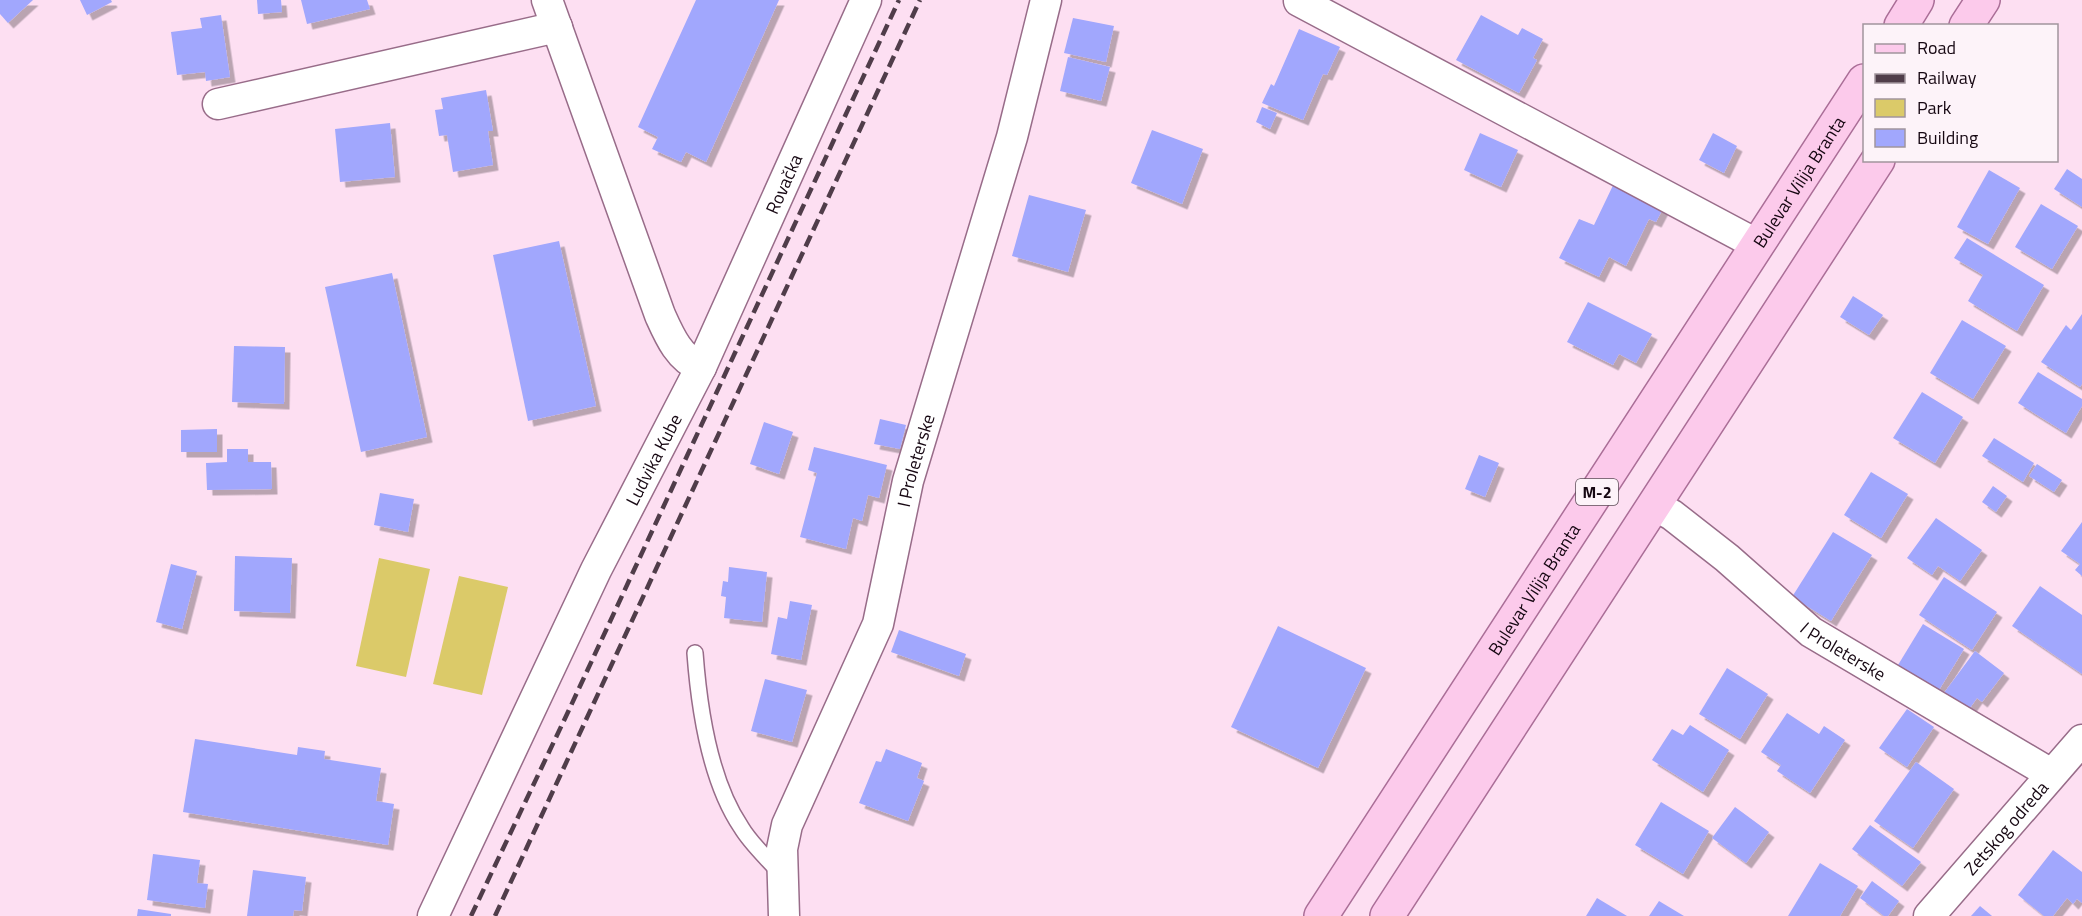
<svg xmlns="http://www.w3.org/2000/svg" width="2082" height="916" font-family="'Titillium Web',sans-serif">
<defs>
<filter id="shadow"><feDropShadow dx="5.5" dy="5.5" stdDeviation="0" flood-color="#0004"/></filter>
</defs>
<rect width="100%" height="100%" fill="#fddff2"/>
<g fill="#dbca69">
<polygon points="379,558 430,569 406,677 356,666"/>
<polygon points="459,576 508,587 482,695 433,684"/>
</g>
<g fill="#a1a7fd" filter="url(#shadow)">
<polygon points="0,0 33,0 8,23 0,14"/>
<polygon points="80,0 111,0 112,2 87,15"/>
<polygon points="257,0 281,0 282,12 258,14"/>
<polygon points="301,0 367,0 370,9 307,24"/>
<polygon points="696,0 779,0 706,162 686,152 681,162 652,149 658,137 638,127"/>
<polygon points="221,15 230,77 206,81 205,72 177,75 171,32 202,28 200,18"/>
<polygon points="1481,15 1518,35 1522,28 1543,39 1533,58 1537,60 1519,93 1456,60"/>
<polygon points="1073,18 1114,26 1106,62 1064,53"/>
<polygon points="1299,29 1340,47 1327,75 1323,74 1303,120 1262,103 1271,84 1274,86"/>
<polygon points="1068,57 1110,67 1101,101 1060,91"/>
<polygon points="486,90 493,131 488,131 493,165 453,172 447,135 439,136 435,110 443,109 441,98"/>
<polygon points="1262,107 1277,113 1270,129 1256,122"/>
<polygon points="390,123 395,177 340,182 335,129"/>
<polygon points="1152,130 1203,149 1182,204 1131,183"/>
<polygon points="1480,133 1518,150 1501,187 1464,170"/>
<polygon points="1713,133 1737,146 1724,173 1699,160"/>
<polygon points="2067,169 2082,179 2082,207 2054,189"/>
<polygon points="1989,170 2020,188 1988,244 1957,227"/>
<polygon points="1618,175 1668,199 1656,222 1649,219 1626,266 1609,257 1599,277 1559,258 1579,219 1594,225"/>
<polygon points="1029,195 1086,210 1068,272 1012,256"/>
<polygon points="2041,204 2078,226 2052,269 2015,247"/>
<polygon points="1967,238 2044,285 2017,331 1968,301 1983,275 1954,258"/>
<polygon points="559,241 596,406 528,421 493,255"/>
<polygon points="392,273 427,437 361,452 325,287"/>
<polygon points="1853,296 1883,315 1869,335 1840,317"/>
<polygon points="1588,302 1652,334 1636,363 1619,354 1613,365 1567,342"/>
<polygon points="2082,314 2082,384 2080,387 2041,362 2066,325 2071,330"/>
<polygon points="1962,320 2006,346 1973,399 1930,373"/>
<polygon points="234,346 285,347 284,404 232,402"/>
<polygon points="2038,372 2082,399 2082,406 2066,433 2018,403"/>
<polygon points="1922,392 1963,417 1935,463 1893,438"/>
<polygon points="880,419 906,425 900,449 874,444"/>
<polygon points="764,422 793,432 779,474 750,464"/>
<polygon points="217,429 217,452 181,452 181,430"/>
<polygon points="1994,438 2034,463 2023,482 1982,456"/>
<polygon points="814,447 887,465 879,498 868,495 862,521 853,518 846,549 800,537 817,473 808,470"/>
<polygon points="227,449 248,449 248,462 271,462 272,489 207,490 206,463 227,462"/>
<polygon points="1479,455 1499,463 1485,497 1465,489"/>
<polygon points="2037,464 2062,480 2054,492 2029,476"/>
<polygon points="1871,472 1908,494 1881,538 1844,515"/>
<polygon points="1993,486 2007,496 1996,512 1982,502"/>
<polygon points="380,493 414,499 408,532 374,525"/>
<polygon points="1936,518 1982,550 1960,581 1938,566 1932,575 1907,558"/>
<polygon points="2082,522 2082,576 2075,570 2080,564 2061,551"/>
<polygon points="1833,532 1872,555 1831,621 1792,597"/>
<polygon points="235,556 292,558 290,613 234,611"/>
<polygon points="171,564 197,571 182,629 156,622"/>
<polygon points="729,567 767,572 762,622 724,618 726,597 721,596 723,581 728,582"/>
<polygon points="1944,577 1997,612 1972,650 1919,615"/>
<polygon points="2040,586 2082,615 2082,674 2012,626"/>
<polygon points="790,601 812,605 801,660 771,654 778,617 787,619"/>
<polygon points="1923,624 1964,649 1939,690 1898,665"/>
<polygon points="1278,626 1366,668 1318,768 1231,727"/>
<polygon points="899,630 966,654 959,676 891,652"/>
<polygon points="1975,651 2004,673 1982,702 1977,698 1965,715 1941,697"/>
<polygon points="1727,668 1768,694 1740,739 1699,714"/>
<polygon points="765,679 807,690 792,742 751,731"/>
<polygon points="1907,709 1934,727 1907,767 1879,748"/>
<polygon points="1787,713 1819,734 1824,726 1845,740 1810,793 1777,771 1781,765 1761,752"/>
<polygon points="1690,725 1729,750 1703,792 1652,760 1672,729 1683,735"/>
<polygon points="195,739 297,755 298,747 325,751 324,759 381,768 376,801 394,804 388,845 183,812"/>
<polygon points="886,749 922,763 917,778 924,781 908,821 859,803 876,761 881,762"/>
<polygon points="1916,762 1954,789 1913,848 1874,821"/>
<polygon points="1661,802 1709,831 1683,874 1635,845"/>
<polygon points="1735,807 1769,832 1746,863 1712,838"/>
<polygon points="1870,825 1921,862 1902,886 1852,849"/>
<polygon points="2053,850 2082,872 2082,903 2077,899 2073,904 2067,898 2053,916 2044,916 2018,895"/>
<polygon points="153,854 200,860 197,883 208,884 205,908 147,900"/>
<polygon points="1820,863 1858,886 1840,916 1788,916"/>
<polygon points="253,870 306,877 302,911 294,910 293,916 247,916"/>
<polygon points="1872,881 1899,901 1888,916 1884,916 1860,898"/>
<polygon points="1597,898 1627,916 1586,916"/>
<polygon points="1659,901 1684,916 1649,916"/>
<polygon points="1980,906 1992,916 1971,916"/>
<polygon points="138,909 171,914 171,916 137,916"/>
</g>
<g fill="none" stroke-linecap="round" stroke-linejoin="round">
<defs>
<path id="lane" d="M695,653C699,707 710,781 741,827C751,844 767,858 780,873"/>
<g id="street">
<path d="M547,0L660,315C669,335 679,359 701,367"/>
<polyline points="1299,1 1758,245"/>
<polyline points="218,104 557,27"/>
<path id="s1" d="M1654,505L1672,515L1727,558L1811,632L2051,774"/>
<path id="s2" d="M433,916L596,570L701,367L866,0"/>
<path id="s3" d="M784,916L782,849L787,825L878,624L908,481L1012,137L1046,0"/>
<path id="s4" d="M1929,916L2082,740"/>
</g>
<g id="primary">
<polyline points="1901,26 1917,0"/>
<polyline points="1966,26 1983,0"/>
<path id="s5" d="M1321,916L1864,81"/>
<polyline points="1387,916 1878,160"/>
</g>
</defs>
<use href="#lane" stroke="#986c89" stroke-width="18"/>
<use href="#street" stroke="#986c89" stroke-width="33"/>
<use href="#primary" stroke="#aa6e97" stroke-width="36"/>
<use href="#lane" stroke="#fff" stroke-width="15"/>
<use href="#street" stroke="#fff" stroke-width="30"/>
<use href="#primary" stroke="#fccaeb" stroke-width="33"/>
<g stroke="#503d4a" stroke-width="4.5" stroke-dasharray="12 6" stroke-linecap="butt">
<polyline points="471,916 568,712 899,0"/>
<polyline points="495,916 920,0"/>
</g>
</g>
<g text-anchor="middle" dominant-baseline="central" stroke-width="4.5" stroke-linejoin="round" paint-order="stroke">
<rect fill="#fdf3f9" stroke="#5b4e57" stroke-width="1.5" x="1576" y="479" width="42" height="26" rx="4.5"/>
<g font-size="16" font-weight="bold" fill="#160712">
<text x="1597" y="492">M-2</text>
</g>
<g font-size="18" fill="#160712" stroke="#fdf3f9">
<text stroke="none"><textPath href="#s5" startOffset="876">Bulevar Vilija Branta</textPath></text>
<text stroke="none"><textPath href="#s2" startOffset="812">Rovačka</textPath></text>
<text stroke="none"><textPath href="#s2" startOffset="507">Ludvika Kube</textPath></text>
<text stroke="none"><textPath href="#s3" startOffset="480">I Proleterske</textPath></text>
<text stroke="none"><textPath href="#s5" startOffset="390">Bulevar Vilija Branta</textPath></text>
<text stroke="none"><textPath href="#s1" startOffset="240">I Proleterske</textPath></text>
<text stroke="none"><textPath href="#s4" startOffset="117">Zetskog odreda</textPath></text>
</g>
</g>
<rect x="1863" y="24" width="195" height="138" fill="#fdf3f9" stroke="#a1959d" stroke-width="1.5"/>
<rect x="1875" y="44" width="30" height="9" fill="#fccaeb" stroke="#a1959d" stroke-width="1.5"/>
<text x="1917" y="54" font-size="18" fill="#160712">Road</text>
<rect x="1875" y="74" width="30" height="9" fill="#503d4a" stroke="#a1959d" stroke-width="1.5"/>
<text x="1917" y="84" font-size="18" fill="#160712">Railway</text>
<rect x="1875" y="99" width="30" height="18" fill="#dbca69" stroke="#a1959d" stroke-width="1.5"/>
<text x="1917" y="114" font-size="18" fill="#160712">Park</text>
<rect x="1875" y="129" width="30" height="18" fill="#a1a7fd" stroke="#a1959d" stroke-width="1.5"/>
<text x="1917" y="144" font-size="18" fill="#160712">Building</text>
</svg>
